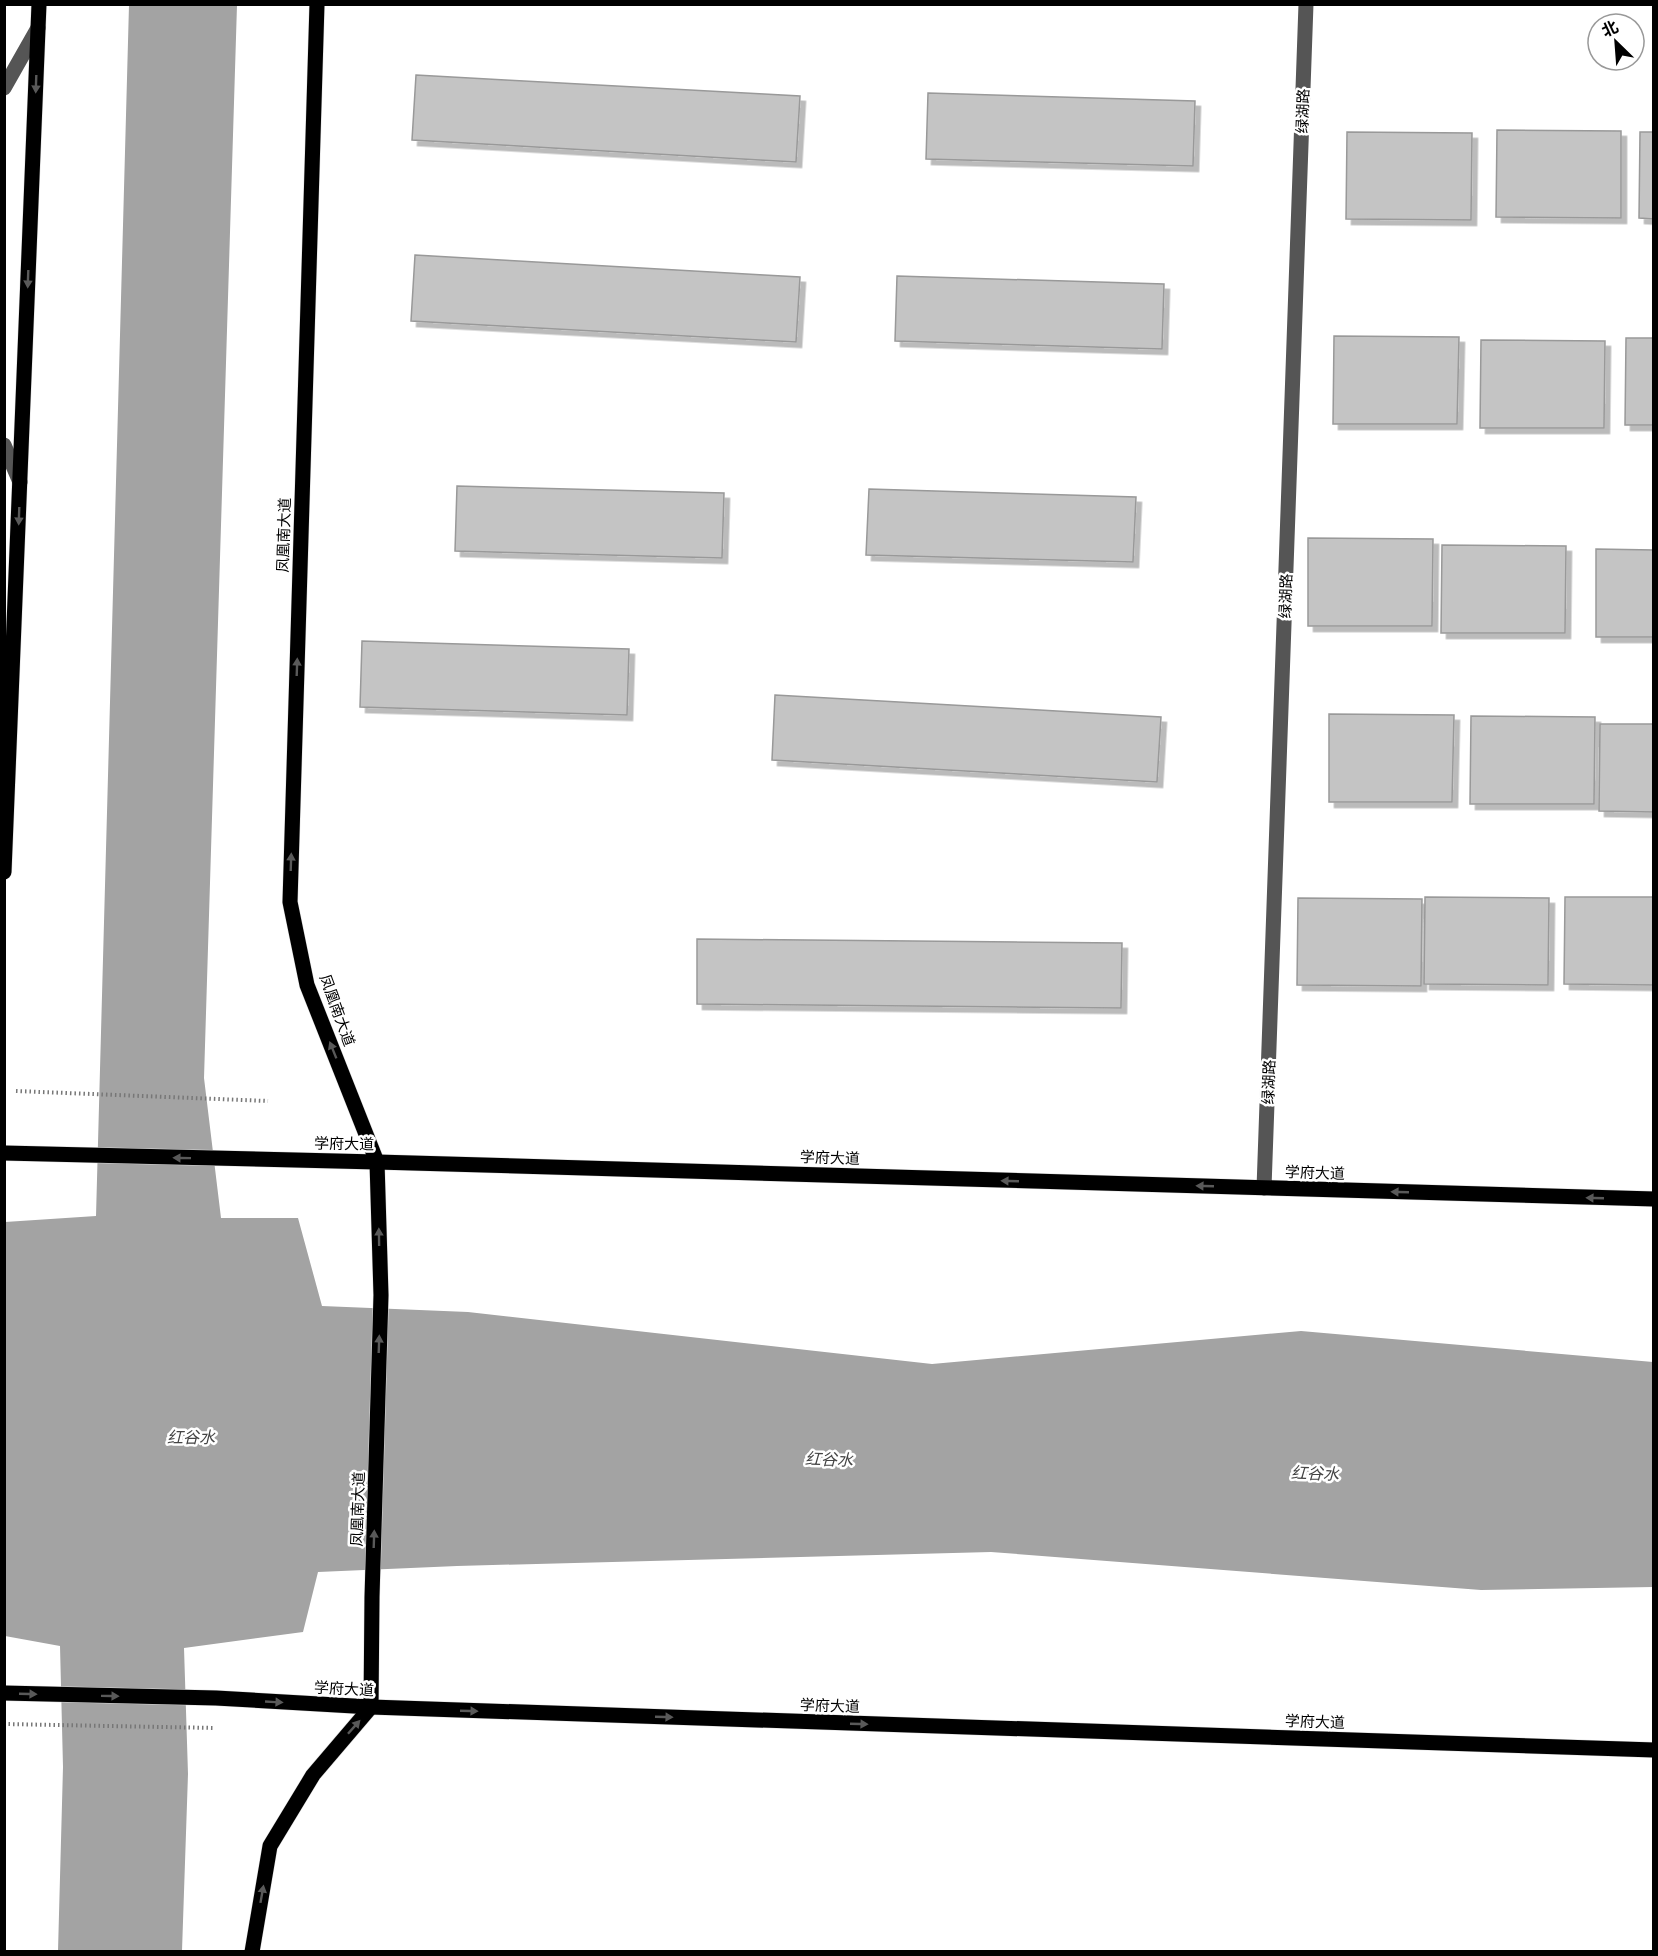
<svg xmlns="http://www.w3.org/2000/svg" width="1658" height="1956" font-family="'Open Sans','Noto Sans SC',sans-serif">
<defs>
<filter id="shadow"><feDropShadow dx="5.5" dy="5.5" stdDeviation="0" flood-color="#0004"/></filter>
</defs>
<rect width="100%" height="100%" fill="#fff"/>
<polygon fill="#a3a3a3" points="129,5 237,5 204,1078 221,1218 298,1218 322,1306 468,1312 932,1364 1301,1331 1653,1362 1653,1587 1481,1590 991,1552 457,1566 318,1572 303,1632 184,1648 188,1774 182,1951 58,1951 63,1767 60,1646 5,1636 5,1222 96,1216"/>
<g fill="#c4c4c4" stroke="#999" stroke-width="1.5" filter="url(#shadow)">
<polygon points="416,75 800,96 796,162 412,140"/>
<polygon points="928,93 1195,101 1193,166 926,159"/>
<polygon points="1497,130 1621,131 1621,218 1496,217"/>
<polygon points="1347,132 1472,133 1471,220 1346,219"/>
<polygon points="1640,132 1654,132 1654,219 1639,218"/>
<polygon points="415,255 800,277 796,342 411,321"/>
<polygon points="897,276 1164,284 1162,349 895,341"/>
<polygon points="1334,336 1459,337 1457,424 1333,424"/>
<polygon points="1626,338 1654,338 1654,425 1625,425"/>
<polygon points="1481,340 1605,341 1604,428 1480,428"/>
<polygon points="457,486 724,493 722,558 455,551"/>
<polygon points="869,489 1136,497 1133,562 866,555"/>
<polygon points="1308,538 1433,539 1432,626 1308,626"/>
<polygon points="1442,545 1566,546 1565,633 1441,633"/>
<polygon points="1596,549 1654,550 1654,637 1596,637"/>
<polygon points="362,641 629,649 627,715 360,707"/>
<polygon points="775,695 1161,717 1157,782 772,760"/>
<polygon points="1329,714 1454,715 1452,802 1329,802"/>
<polygon points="1471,716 1595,717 1594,804 1470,804"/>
<polygon points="1600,724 1654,724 1654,812 1599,811"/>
<polygon points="1425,897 1549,898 1548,985 1424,984"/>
<polygon points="1565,897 1654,897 1654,985 1564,984"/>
<polygon points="1298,898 1422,899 1421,986 1297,985"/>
<polygon points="697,939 1122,943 1121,1008 697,1004"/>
</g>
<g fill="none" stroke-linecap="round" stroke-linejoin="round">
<defs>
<g id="major">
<polyline points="4,872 39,4"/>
<polyline points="4,1153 377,1162 1654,1199"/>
<polyline points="4,1693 216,1698 371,1707 1654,1750"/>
<polyline points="252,1952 270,1846 313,1775 371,1707 372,1597 381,1295 377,1162 307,985 290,902 317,4"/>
</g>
</defs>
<use href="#major" stroke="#dbdbdb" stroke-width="16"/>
<g stroke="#777" stroke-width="4" stroke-dasharray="1.5 3" stroke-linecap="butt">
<polyline points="16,1091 268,1101"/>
<polyline points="4,1724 215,1728"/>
</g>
<g stroke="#555" stroke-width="15">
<polyline points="4,88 38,28"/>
<polyline points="4,445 20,482"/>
<polyline points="1264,1188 1306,4"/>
</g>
<use href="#major" stroke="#000" stroke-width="15"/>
</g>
<defs><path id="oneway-solid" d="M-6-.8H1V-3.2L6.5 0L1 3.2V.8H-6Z" transform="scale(1.5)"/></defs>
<g fill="#595959">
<use href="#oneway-solid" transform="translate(36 84) rotate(92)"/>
<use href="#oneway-solid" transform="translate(28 279) rotate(92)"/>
<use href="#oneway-solid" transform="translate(19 516) rotate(92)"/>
<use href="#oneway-solid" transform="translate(297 667) rotate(-88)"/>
<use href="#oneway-solid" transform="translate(291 862) rotate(-88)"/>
<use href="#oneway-solid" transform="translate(333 1050) rotate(-112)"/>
<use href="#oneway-solid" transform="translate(182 1158) rotate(-179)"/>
<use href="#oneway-solid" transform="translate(1010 1181) rotate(-178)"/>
<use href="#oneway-solid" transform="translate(1205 1186) rotate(-178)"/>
<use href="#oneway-solid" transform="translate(1400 1192) rotate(-178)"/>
<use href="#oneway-solid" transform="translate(1595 1198) rotate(-178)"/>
<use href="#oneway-solid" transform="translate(379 1237) rotate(-91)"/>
<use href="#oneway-solid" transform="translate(379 1344) rotate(-88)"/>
<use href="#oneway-solid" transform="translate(374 1539) rotate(-88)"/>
<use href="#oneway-solid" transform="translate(28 1694) rotate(2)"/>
<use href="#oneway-solid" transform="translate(110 1696) rotate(1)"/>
<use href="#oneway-solid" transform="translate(274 1702) rotate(3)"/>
<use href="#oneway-solid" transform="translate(469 1711) rotate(2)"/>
<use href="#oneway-solid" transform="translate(664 1717) rotate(2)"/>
<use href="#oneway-solid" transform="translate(859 1724) rotate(2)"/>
<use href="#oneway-solid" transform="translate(354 1727) rotate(-48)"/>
<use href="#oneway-solid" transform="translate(262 1894) rotate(-80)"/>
</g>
<g text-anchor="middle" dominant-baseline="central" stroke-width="5" stroke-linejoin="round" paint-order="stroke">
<g font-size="15" fill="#000" stroke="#fff">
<text transform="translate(1302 111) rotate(-88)">绿湖路</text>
<text transform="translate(283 535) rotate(-88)">凤凰南大道</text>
<text transform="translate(1285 596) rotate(-88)">绿湖路</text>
<text transform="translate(338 1010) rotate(70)">凤凰南大道</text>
<text transform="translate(1268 1082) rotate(-88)">绿湖路</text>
<text transform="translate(344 1143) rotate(1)">学府大道</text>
<text transform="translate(830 1157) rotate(2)">学府大道</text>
<text transform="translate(1315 1172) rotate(2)">学府大道</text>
<text transform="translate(357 1509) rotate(-88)">凤凰南大道</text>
<text transform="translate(344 1688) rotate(3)">学府大道</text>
<text transform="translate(830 1705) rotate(2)">学府大道</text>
<text transform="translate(1315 1721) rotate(2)">学府大道</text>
</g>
<g font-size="16" font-style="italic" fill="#444" stroke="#fff">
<text x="191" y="1437">红谷水</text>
<text transform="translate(829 1459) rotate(2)">红谷水</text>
<text transform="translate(1315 1473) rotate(2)">红谷水</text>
</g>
</g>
<rect width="1658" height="1956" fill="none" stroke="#000000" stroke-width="12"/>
<g transform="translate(1616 42) rotate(335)"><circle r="28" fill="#ffffff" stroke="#999999" stroke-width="1.5"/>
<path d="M0-4.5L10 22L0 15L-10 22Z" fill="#000000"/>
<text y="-9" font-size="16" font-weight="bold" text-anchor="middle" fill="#000000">北</text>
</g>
</svg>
